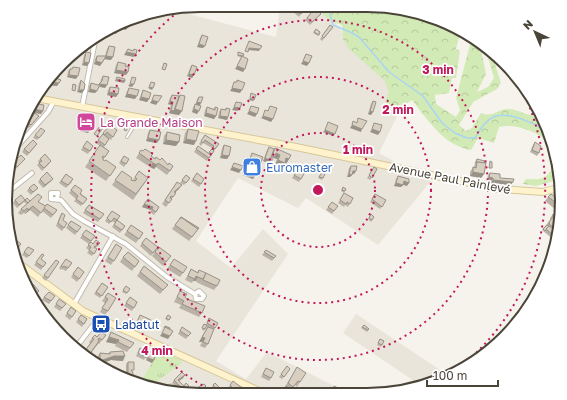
<svg xmlns="http://www.w3.org/2000/svg" width="567" height="400" font-family="'Golos Text',sans-serif">
<defs>
<pattern id="grass-tufts" width="24" height="20" patternUnits="userSpaceOnUse"><rect width="24" height="20" fill="#d2eab5"/><path d="M3 7l-1-3M5 7V3M7 7l1-3M15 17l-1-3M17 17v-4M19 17l1-3" fill="none" stroke="#b6ca9c"/></pattern>
<pattern id="forest-crowns" width="20" height="18" patternUnits="userSpaceOnUse"><rect width="20" height="18" fill="#d2eab5"/><path d="M2 6a3 3 0 1 1 6 0M12 15a3 3 0 1 1 6 0" fill="none" stroke="#b6ca9c"/></pattern>
</defs>
<rect width="100%" height="100%" fill="#f6f3ec"/>
<g fill="#eae5da">
<polygon points="280,6 324,7 358,54 417,75 379,153 431,181 378,245 306,198 298,208 238,178 196,241 231,268 263,229 288,254 216,361 246,379 267,352 350,394 187,395 114,375 53,328 20,275 7,226 7,174 25,114 54,71 92,38 149,12 170,9 276,37"/>
<polygon points="356,314 449,376 420,385 343,333"/>
</g>
<polygon fill="url(#grass-tufts)" points="164,352 181,360 182,362 180,365 151,385 139,382 145,375 156,356"/>
<g fill="url(#forest-crowns)">
<path d="M315,7L405,9L461,30L456,49L460,51L456,78H452L449,93L435,95L436,104L456,117L460,110L456,98L472,37L480,44L486,74L477,92L488,87L494,78L487,54L492,55L501,83L497,89L473,102L459,125L466,131L472,128L481,113C492,118 498,109 508,109C519,109 528,118 539,115L552,138L554,152H547V141C536,131 514,123 499,127L494,143L478,138L471,150C444,146 428,120 412,100L395,111L385,101L389,94L385,81L349,49L343,39L342,25L330,21Z"/>
<path d="M555,164L557,180L536,186L523,184L526,179C544,180 546,179 555,164Z"/>
</g>
<g fill="none" stroke-linecap="round" stroke-linejoin="round">
<path stroke="#a9d4f2" stroke-width="1.5" d="M328,7L333,25L350,32L359,37L389,72L423,96L442,123L455,133L467,138H475C480,130 486,119 496,116C510,112 546,126 552,139"/>
<defs>
<polyline id="lane" points="127,137 135,124 134,118"/>
<g id="street">
<polyline points="82,107 96,36"/>
<polyline points="14,150 48,112 54,101"/>
<polyline points="555,190 560,201"/>
<polyline points="7,193 32,173"/>
<polyline points="57,199 58,193 51,193 51,199 61,200 73,214 84,221 126,244 167,277 195,294 196,299 202,299 204,296 199,291 195,294"/>
<polyline points="74,304 113,236"/>
<polyline points="77,346 98,319"/>
<polyline points="106,369 114,369 116,376"/>
</g>
<g id="secondary">
<polyline points="36,98 296,147 499,189 543,192 558,188"/>
<polyline points="17,262 83,311 266,394"/>
</g>
</defs>
<use href="#lane" stroke="#c2bbae" stroke-width="4"/>
<use href="#street" stroke="#c2bbae" stroke-width="6"/>
<use href="#secondary" stroke="#d6c79b" stroke-width="8"/>
<polyline stroke="#c4b79f" stroke-width="1" stroke-dasharray="2 2" stroke-linecap="butt" points="164,388 170,383 178,392"/>
<use href="#lane" stroke="#fff" stroke-width="2"/>
<use href="#street" stroke="#fff" stroke-width="4"/>
<use href="#secondary" stroke="#fff3cd" stroke-width="6"/>
</g>
<g fill="#bab2a6">
<polygon points="292,7 298,7 303,11 299,17 290,9"/>
<polygon points="315,8 321,14 310,25 305,20"/>
<polygon points="330,25 333,27 322,41 320,39"/>
<polygon points="316,29 320,32 318,36 313,33"/>
<polygon points="202,35 203,48 197,47 200,38"/>
<polygon points="109,46 111,60 104,59 100,66 94,64 95,59 97,56 105,56 107,49"/>
<polygon points="86,52 89,63 87,66 82,65 84,55"/>
<polygon points="118,62 125,66 128,72 126,75 114,73 116,65"/>
<polygon points="192,65 194,75 192,78 187,76 190,68"/>
<polygon points="73,67 76,79 67,77 68,71 70,69 71,69"/>
<polygon points="54,71 53,77 61,80 57,86 47,85 47,80"/>
<polygon points="103,76 107,85 105,88 99,87 95,93 88,92 89,86 91,83 98,85 100,83 101,79"/>
<polygon points="81,80 84,90 82,93 77,92 79,83"/>
<polygon points="110,87 118,94 116,97 107,95 108,90"/>
<polygon points="129,88 135,99 125,97 127,91"/>
<polygon points="143,90 149,99 147,102 139,100"/>
<polygon points="172,95 179,96 180,95 182,111 179,115 169,113 171,105 168,104 170,98"/>
<polygon points="199,97 201,103 200,106 197,114 192,112 193,107 196,104 197,99"/>
<polygon points="373,101 373,112 371,115 368,114 371,104"/>
<polygon points="32,103 43,111 41,114 35,113 39,116 29,128 24,123 28,117 30,119 35,113 27,111"/>
<polygon points="207,107 214,109 215,107 216,116 214,119 204,116 205,110"/>
<polygon points="226,108 228,117 227,120 218,118 219,112 221,109 225,110"/>
<polygon points="84,118 90,130 88,133 80,131 82,121"/>
<polygon points="188,129 194,145 183,143 185,133"/>
<polygon points="117,130 111,140 105,136 109,139 104,147 109,151 103,160 104,161 116,167 106,181 85,167 100,146 96,143 101,136 103,133"/>
<polygon points="150,130 157,143 146,141 148,133"/>
<polygon points="167,132 176,146 163,144 164,136"/>
<polygon points="43,134 37,140 33,138 35,135"/>
<polygon points="205,135 219,144 207,161 194,152 198,146 209,153 212,148 203,143 201,146 199,144"/>
<polygon points="87,141 93,146 88,154 81,150"/>
<polygon points="535,142 539,153 537,156 530,152 533,145"/>
<polygon points="37,144 27,156 22,152 24,149"/>
<polygon points="224,145 229,156 227,159 220,158 222,148"/>
<polygon points="269,147 274,149 275,148 289,159 286,164 284,163 282,167 275,164 277,159 274,158 272,162 270,161 268,163 263,161 267,150"/>
<polygon points="141,150 155,159 168,165 173,166 167,175 156,167 154,169 150,167 136,158"/>
<polygon points="252,153 253,179 243,175 250,158"/>
<polygon points="124,156 129,159 124,167 119,163"/>
<polygon points="40,159 51,161 49,164 42,171 37,165 39,163 38,161"/>
<polygon points="477,159 484,174 481,178 470,176 470,172 473,167 474,168 475,162"/>
<polygon points="23,161 15,170 11,165 13,162"/>
<polygon points="351,166 356,171 354,174 352,173 350,177 347,177 349,168"/>
<polygon points="374,167 377,169 370,180 367,178"/>
<polygon points="298,169 305,172 299,182 292,178"/>
<polygon points="122,171 131,180 133,180 139,171 148,178 133,200 112,185"/>
<polygon points="322,172 325,174 322,180 318,178"/>
<polygon points="197,173 204,179 199,187 191,181"/>
<polygon points="490,173 511,185 491,183 491,181 487,180 488,175"/>
<polygon points="66,174 72,182 66,188 59,183"/>
<polygon points="186,175 190,178 184,185 180,183"/>
<polygon points="398,176 407,186 403,185 401,187 394,186 396,179"/>
<polygon points="40,179 51,181 43,188 38,182"/>
<polygon points="177,182 179,189 175,192 176,193 166,207 162,204"/>
<polygon points="75,185 80,193 87,198 81,206 74,201 76,199 69,193"/>
<polygon points="343,187 346,189 344,193 341,191"/>
<polygon points="29,188 38,188 31,195 27,191"/>
<polygon points="344,193 353,198 348,207 345,205 344,207 338,203"/>
<polygon points="375,194 386,200 380,209 370,202"/>
<polygon points="548,197 560,200 561,214 545,201"/>
<polygon points="148,199 159,207 154,215 150,212 151,210 142,207"/>
<polygon points="15,200 25,200 38,202 46,206 57,210 51,218 42,211 38,217 30,210 25,214 24,213 21,215 18,213 21,209 27,204 24,202 17,208 13,203"/>
<polygon points="332,202 338,206 332,214 326,210"/>
<polygon points="89,205 104,214 98,222 83,213"/>
<polygon points="112,211 117,220 125,226 120,233 112,227 115,223 112,221 109,224 105,221"/>
<polygon points="62,213 63,220 67,223 62,231 56,226 60,216"/>
<polygon points="371,214 374,217 371,222 368,219"/>
<polygon points="553,214 559,221 554,240 542,230 550,220 550,218"/>
<polygon points="181,217 199,228 189,241 172,229"/>
<polygon points="71,221 81,227 75,235 66,228"/>
<polygon points="131,225 143,233 136,243 124,235"/>
<polygon points="86,230 95,236 89,244 80,238"/>
<polygon points="91,242 93,244 100,243 98,246 95,248 97,249 92,256 87,253 89,250 86,248"/>
<polygon points="11,243 21,244 14,253"/>
<polygon points="142,243 158,247 151,256 140,246"/>
<polygon points="116,244 122,248 111,265 105,261"/>
<polygon points="28,247 34,250 27,258 22,255"/>
<polygon points="266,250 276,256 272,261 262,255"/>
<polygon points="155,252 171,256 163,266 152,256"/>
<polygon points="42,254 41,259 46,263 41,270 34,265"/>
<polygon points="123,257 139,261 132,271 120,262"/>
<polygon points="66,259 72,263 66,271 62,269 61,270 59,268"/>
<polygon points="174,259 183,273 180,277 167,269"/>
<polygon points="56,260 59,262 46,281 42,278"/>
<polygon points="144,266 168,285 160,294 137,276"/>
<polygon points="78,267 84,272 77,282 71,277"/>
<polygon points="191,269 197,272 199,270 203,279 200,284 195,281 193,281 192,283 185,280"/>
<polygon points="206,273 217,286 214,290 200,284"/>
<polygon points="102,283 108,287 100,298 94,294"/>
<polygon points="126,286 130,289 126,294 122,292"/>
<polygon points="180,291 185,297 202,313 199,317 179,308 181,305 174,302"/>
<polygon points="108,293 108,311 105,315 100,312 105,303 102,301"/>
<polygon points="55,296 49,304 42,300 44,297"/>
<polygon points="130,297 137,302 132,311 124,306"/>
<polygon points="56,304 66,304 60,311 54,307"/>
<polygon points="71,307 76,311 70,320 65,316"/>
<polygon points="81,315 87,319 82,327 76,322"/>
<polygon points="168,315 171,317 168,321 165,319"/>
<polygon points="209,318 215,328 213,331 208,344 205,348 200,346 202,342 199,342 205,331 207,327 206,326 204,331 202,330 203,325 204,324 206,325"/>
<polygon points="364,325 369,329 367,332 361,328"/>
<polygon points="182,327 191,333 186,339 178,334"/>
<polygon points="111,332 134,343 127,352 115,346 116,344 106,342"/>
<polygon points="95,335 97,337 106,335 99,344 98,344 89,356 84,352 90,343 89,342"/>
<polygon points="380,339 384,341 381,347 377,345"/>
<polygon points="140,348 154,360 152,363 146,360 147,359 145,358 144,360 136,356"/>
<polygon points="110,352 123,361 111,360 100,364 97,362 97,357 100,353 108,354"/>
<polygon points="128,362 133,372 132,380 126,378 126,364"/>
<polygon points="287,366 290,369 282,379 279,377"/>
<polygon points="297,367 300,382 297,387 295,385 289,394 283,390"/>
<polygon points="266,368 271,378 269,381 261,377"/>
<polygon points="185,375 183,378 179,381 184,386 189,386 182,393 181,393 172,383 174,380"/>
<polygon points="215,383 218,389 216,391 212,386"/>
<polygon points="230,385 240,391 234,394 228,388"/>
<polygon points="206,386 204,389 198,395 197,395 195,391 197,388"/>
<polygon points="334,386 341,394 330,394 331,390"/>
</g>
<g fill="#979187">
<polygon points="122,24 129,26 126,30 117,28 119,26"/>
<polygon points="113,28 119,29 116,34 110,32"/>
<polygon points="88,41 90,41 88,44 85,43"/>
<polygon points="199,44 205,46 203,48 197,47"/>
<polygon points="249,48 260,49 259,51 248,50"/>
<polygon points="126,52 136,54 134,57 124,55"/>
<polygon points="238,55 243,56 242,57 237,56"/>
<polygon points="106,56 113,57 111,60 104,59"/>
<polygon points="96,61 102,63 100,66 94,64"/>
<polygon points="303,61 309,63 307,66 301,64"/>
<polygon points="84,62 89,63 87,66 82,65"/>
<polygon points="237,66 245,69 243,72 235,69"/>
<polygon points="116,70 128,72 126,75 114,73"/>
<polygon points="189,74 194,75 192,78 187,76"/>
<polygon points="69,75 78,76 76,79 67,77"/>
<polygon points="116,79 125,81 124,83 115,81"/>
<polygon points="49,82 59,83 57,86 47,85"/>
<polygon points="100,84 107,85 105,88 98,86"/>
<polygon points="130,84 134,84 132,87 128,86"/>
<polygon points="149,87 153,88 152,90 148,88"/>
<polygon points="232,88 242,90 240,93 230,91"/>
<polygon points="90,89 97,91 95,93 88,92"/>
<polygon points="79,90 84,90 82,93 77,92"/>
<polygon points="109,92 118,94 116,97 107,95"/>
<polygon points="127,94 137,96 135,99 125,97"/>
<polygon points="141,97 149,99 147,102 139,100"/>
<polygon points="250,98 254,100 253,101 249,100"/>
<polygon points="152,100 158,102 156,105 150,103"/>
<polygon points="170,101 173,102 171,105 168,104"/>
<polygon points="197,102 201,103 199,106 195,105"/>
<polygon points="234,107 240,108 238,111 232,110"/>
<polygon points="29,108 43,111 41,114 27,111"/>
<polygon points="175,109 182,111 179,115 172,114"/>
<polygon points="194,109 199,111 197,114 192,112"/>
<polygon points="171,110 174,111 172,114 169,113"/>
<polygon points="249,111 257,114 255,117 247,114"/>
<polygon points="370,111 373,112 371,115 368,114"/>
<polygon points="206,113 216,116 214,119 204,116"/>
<polygon points="220,116 228,117 227,120 218,118"/>
<polygon points="263,116 273,119 271,122 261,118"/>
<polygon points="352,125 362,129 361,132 350,128"/>
<polygon points="82,129 90,130 88,133 80,131"/>
<polygon points="372,129 380,132 378,135 370,132"/>
<polygon points="325,130 335,134 333,136 323,132"/>
<polygon points="148,138 159,140 157,143 146,141"/>
<polygon points="186,139 196,141 194,145 183,143"/>
<polygon points="166,140 179,142 176,146 163,144"/>
<polygon points="276,153 280,155 277,159 274,158"/>
<polygon points="222,155 229,156 227,159 220,158"/>
<polygon points="265,158 270,160 268,163 263,161"/>
<polygon points="286,158 289,159 286,164 284,163 282,167 275,164 278,160"/>
<polygon points="153,163 157,165 154,169 150,167"/>
<polygon points="232,167 241,170 239,173 230,170"/>
<polygon points="246,171 256,175 253,179 243,175"/>
<polygon points="353,171 356,171 354,174 351,173"/>
<polygon points="473,172 484,174 481,178 470,176"/>
<polygon points="349,174 352,175 350,177 347,177"/>
<polygon points="489,177 493,178 491,181 487,180"/>
<polygon points="53,179 51,181 43,188 45,185"/>
<polygon points="493,180 513,182 511,185 491,183"/>
<polygon points="404,181 409,183 407,186 402,184"/>
<polygon points="396,183 403,185 401,187 394,186"/>
<polygon points="182,185 179,189 171,196 174,192"/>
<polygon points="144,204 153,207 151,210 142,207"/>
<polygon points="33,206 30,210 25,214 28,210"/>
<polygon points="196,276 198,277 195,281 193,281"/>
<polygon points="137,322 148,325 146,328 135,325"/>
<polygon points="162,333 170,336 168,339 160,336"/>
<polygon points="109,337 119,340 116,344 106,342"/>
<polygon points="202,337 205,338 202,342 199,342"/>
<polygon points="114,356 125,356 123,361 111,360 100,364 98,363 100,361"/>
<polygon points="148,358 154,360 152,363 146,360"/>
<polygon points="185,375 183,378 176,383 178,380"/>
<polygon points="206,386 204,389 197,395 199,392"/>
<polygon points="242,388 240,391 234,394 236,391"/>
</g>
<g fill="#d8cfc1" stroke="#979187">
<polygon points="292,7 298,7 303,11 301,14"/>
<polygon points="315,8 321,14 312,22 307,18"/>
<polygon points="130,21 129,26 122,24"/>
<polygon points="120,25 119,29 113,28"/>
<polygon points="330,25 333,27 324,38 322,36"/>
<polygon points="316,29 320,32 319,35 314,32"/>
<polygon points="202,35 208,37 205,46 199,44"/>
<polygon points="249,41 262,46 260,49 249,48 248,52 245,51"/>
<polygon points="109,46 115,47 113,57 106,56 102,63 96,61 97,56 106,56"/>
<polygon points="128,49 133,51 134,49 137,50 136,54 126,52"/>
<polygon points="86,52 91,53 89,63 84,62"/>
<polygon points="238,52 244,54 243,56 238,55"/>
<polygon points="306,54 312,56 309,63 303,61"/>
<polygon points="242,56 248,59 245,69 237,66"/>
<polygon points="118,62 126,64 125,66 129,67 128,72 116,70"/>
<polygon points="164,63 167,64 165,70 162,69"/>
<polygon points="192,65 197,67 194,75 189,74"/>
<polygon points="73,67 80,68 78,76 69,75 70,69 72,69"/>
<polygon points="54,71 53,77 61,80 59,83 49,82 49,77"/>
<polygon points="103,76 109,77 107,85 100,84 97,91 90,89 91,83 98,85 102,81"/>
<polygon points="117,77 125,79 125,81 116,79"/>
<polygon points="132,77 136,78 134,84 130,84"/>
<polygon points="81,80 85,84 84,90 79,90"/>
<polygon points="237,80 245,83 242,90 232,88 234,82 237,82"/>
<polygon points="151,82 155,83 153,88 149,87"/>
<polygon points="73,84 76,85 75,91 72,90"/>
<polygon points="110,87 119,88 118,94 109,92"/>
<polygon points="129,88 139,90 137,96 127,94"/>
<polygon points="143,90 151,93 149,99 141,97"/>
<polygon points="251,93 256,95 254,100 250,98"/>
<polygon points="154,95 162,96 158,102 152,100"/>
<polygon points="172,95 179,96 174,111 171,110 173,102 170,101"/>
<polygon points="180,95 185,96 182,111 175,109"/>
<polygon points="199,97 203,97 201,103 197,102"/>
<polygon points="373,101 376,102 373,112 370,111"/>
<polygon points="236,102 242,103 240,108 234,107"/>
<polygon points="32,103 44,105 43,111 29,108"/>
<polygon points="195,104 201,106 199,111 194,109"/>
<polygon points="251,106 259,108 257,114 249,111"/>
<polygon points="270,106 277,108 273,119 263,116 265,110 268,111"/>
<polygon points="207,107 215,110 215,107 218,108 216,116 206,113"/>
<polygon points="226,108 230,109 228,117 220,116 221,109 226,110"/>
<polygon points="35,113 39,116 31,125 26,121 28,117 30,119"/>
<polygon points="84,118 93,120 90,130 82,129"/>
<polygon points="358,118 367,121 362,129 352,125 353,121 357,123"/>
<polygon points="328,122 338,126 335,134 325,130"/>
<polygon points="374,123 382,125 380,132 372,129"/>
<polygon points="110,125 117,130 113,137 107,132 105,135 103,133"/>
<polygon points="100,126 103,128 97,136 94,134"/>
<polygon points="126,126 128,128 126,131 124,130"/>
<polygon points="41,128 45,131 39,138 35,135"/>
<polygon points="188,129 199,131 196,141 186,139"/>
<polygon points="150,130 161,132 159,140 148,138"/>
<polygon points="167,132 180,135 179,142 166,140"/>
<polygon points="103,134 109,139 105,145 98,140"/>
<polygon points="205,135 219,144 215,149 213,147 214,146 205,140 203,143 201,141"/>
<polygon points="33,140 37,144 29,153 24,149"/>
<polygon points="87,141 93,146 90,151 83,147"/>
<polygon points="535,142 541,146 539,153 532,150"/>
<polygon points="100,145 109,151 105,157 103,156 102,157 104,161 106,160 116,167 110,176 89,161"/>
<polygon points="224,145 231,147 229,156 222,155"/>
<polygon points="198,146 211,155 209,158 196,149"/>
<polygon points="269,147 274,149 270,160 265,158"/>
<polygon points="275,148 291,155 289,159 286,158 285,163 278,160 280,155 276,153 275,157 272,156"/>
<polygon points="145,149 153,154 151,156 155,159 156,157 160,160 162,158 168,165 169,163 173,166 170,171 158,163 157,165 153,163 139,153 141,150 143,151"/>
<polygon points="212,149 214,151 212,154 209,152"/>
<polygon points="252,153 263,157 256,175 246,171"/>
<polygon points="45,154 51,161 44,168 39,163 42,161 40,159"/>
<polygon points="21,155 25,159 17,167 13,162"/>
<polygon points="124,156 129,159 126,164 121,161"/>
<polygon points="477,159 485,161 485,163 477,162 476,163"/>
<polygon points="490,161 492,162 492,168 489,168"/>
<polygon points="477,162 486,163 484,174 473,172 473,167 476,168"/>
<polygon points="234,163 243,166 241,170 232,167"/>
<polygon points="351,166 357,166 356,171 353,171 352,175 349,174"/>
<polygon points="9,167 13,172 7,177 7,174"/>
<polygon points="11,167 14,171 12,173 13,172 10,168"/>
<polygon points="374,167 377,169 372,178 369,175"/>
<polygon points="298,169 305,172 301,179 294,175"/>
<polygon points="122,171 132,178 131,180 135,181 137,179 135,177 139,171 148,178 136,194 115,180"/>
<polygon points="47,172 53,179 45,185 40,179"/>
<polygon points="322,172 325,174 323,178 319,177"/>
<polygon points="197,173 204,179 201,184 193,179"/>
<polygon points="490,173 500,174 500,178 514,179 513,182 493,180 493,178 489,177"/>
<polygon points="66,174 73,179 68,185 61,181"/>
<polygon points="186,175 190,178 186,183 182,180"/>
<polygon points="398,176 409,179 409,183 404,181 403,185 396,183"/>
<polygon points="177,182 182,185 174,192 176,193 173,197 171,196 170,198 172,199 169,203 165,200"/>
<polygon points="34,184 38,188 33,192 29,188"/>
<polygon points="75,185 82,190 80,194 87,199 83,204 76,199 78,196 71,190"/>
<polygon points="343,187 346,189 345,191 342,190"/>
<polygon points="344,193 353,198 350,204 347,202 346,204 340,200"/>
<polygon points="38,194 42,197 38,202 46,206 41,213 33,206 28,210 27,208 24,211 21,209"/>
<polygon points="375,194 386,200 382,207 372,199"/>
<polygon points="551,194 560,200 561,206 548,197"/>
<polygon points="21,195 25,200 19,205 15,200"/>
<polygon points="27,198 30,201 28,203 25,200"/>
<polygon points="148,199 159,207 156,212 152,209 153,207 144,204"/>
<polygon points="332,202 338,206 334,211 328,207"/>
<polygon points="47,204 57,210 53,215 44,208"/>
<polygon points="89,205 104,214 100,219 85,210"/>
<polygon points="7,206 8,207 9,206 11,209 7,213"/>
<polygon points="112,211 120,216 117,220 125,226 122,230 114,225 117,220 114,218 111,222 107,218"/>
<polygon points="62,213 65,215 63,220 67,223 64,228 58,223"/>
<polygon points="371,214 374,217 372,220 369,218"/>
<polygon points="553,214 559,221 557,229 550,225 549,222 553,217"/>
<polygon points="181,217 198,229 192,237 175,225"/>
<polygon points="181,217 199,228 198,229 181,217 180,219"/>
<polygon points="71,221 81,227 77,232 68,225"/>
<polygon points="131,225 143,233 139,239 127,231"/>
<polygon points="547,225 549,226 545,231 543,229"/>
<polygon points="549,226 557,231 555,237 546,229"/>
<polygon points="86,230 95,236 91,241 82,235"/>
<polygon points="146,238 158,247 153,253 142,243"/>
<polygon points="15,239 21,244 16,250 12,247 11,243"/>
<polygon points="96,240 100,243 94,247 97,249 94,254 89,250 91,247 88,245 91,242 93,244"/>
<polygon points="116,244 122,248 114,261 108,257"/>
<polygon points="28,247 34,250 29,256 24,252"/>
<polygon points="159,247 171,256 166,262 155,252"/>
<polygon points="266,250 276,256 274,258 264,252"/>
<polygon points="128,252 139,261 135,267 123,257"/>
<polygon points="42,254 44,255 41,259 46,263 43,267 36,262"/>
<polygon points="66,259 72,263 68,268 64,266 63,267 61,266"/>
<polygon points="174,259 187,267 183,273 170,265"/>
<polygon points="56,260 59,262 48,278 44,275"/>
<polygon points="144,266 168,285 163,290 140,272"/>
<polygon points="78,267 84,272 79,279 73,274"/>
<polygon points="191,269 198,273 199,270 206,273 203,279 198,277 196,276 195,279 188,276"/>
<polygon points="206,273 220,280 217,286 203,280"/>
<polygon points="26,276 31,281 26,285 24,281"/>
<polygon points="102,283 108,287 102,296 96,292"/>
<polygon points="33,284 39,291 33,296 28,289"/>
<polygon points="126,286 130,289 127,293 123,290"/>
<polygon points="180,291 187,294 185,297 187,299 205,306 202,313 182,304 184,301 177,297"/>
<polygon points="49,292 55,296 51,301 44,297"/>
<polygon points="108,293 116,298 108,311 102,308 108,299 105,297"/>
<polygon points="130,297 137,302 134,308 126,303"/>
<polygon points="59,299 66,304 62,308 56,304"/>
<polygon points="71,307 76,311 72,317 67,313"/>
<polygon points="81,315 87,319 84,324 78,319"/>
<polygon points="140,315 151,320 148,325 137,322"/>
<polygon points="168,315 171,317 169,320 166,318"/>
<polygon points="209,318 218,323 215,328 207,323"/>
<polygon points="204,324 207,325 205,329 202,328"/>
<polygon points="364,325 369,329 368,330 362,327"/>
<polygon points="165,326 170,328 170,329 165,327 164,328"/>
<polygon points="165,327 173,331 170,336 162,333"/>
<polygon points="182,327 191,333 188,336 180,331"/>
<polygon points="208,327 214,329 208,344 203,342 205,338 202,337"/>
<polygon points="59,330 64,336 57,331"/>
<polygon points="101,332 106,335 102,340 99,338 98,340 99,341 89,355 84,352 94,339 92,338 95,335 97,337"/>
<polygon points="111,332 134,343 130,348 118,342 119,340 109,337"/>
<polygon points="70,338 72,341 71,342 68,340"/>
<polygon points="380,339 384,341 382,345 378,343"/>
<polygon points="140,348 156,354 154,360 148,358 149,356 147,355 146,357 138,353"/>
<polygon points="123,351 125,356 114,356 100,361 100,353 110,354 110,352"/>
<polygon points="128,362 134,362 134,370 131,370 133,373 133,379 128,379"/>
<polygon points="287,366 290,369 284,377 281,374"/>
<polygon points="297,367 306,373 300,382 298,381 293,387 288,383"/>
<polygon points="266,368 274,372 271,378 263,374"/>
<polygon points="182,372 185,375 178,380 184,386 186,383 189,386 184,391 174,380"/>
<polygon points="233,381 242,388 236,391 230,385"/>
<polygon points="215,383 219,387 217,390 213,385"/>
<polygon points="204,384 206,386 199,392 197,388"/>
<polygon points="286,386 291,390 290,392 284,389"/>
<polygon points="334,386 342,390 341,394 332,394"/>
<polygon points="189,387 191,390 186,394 184,392"/>
<polygon points="247,389 251,394 242,394"/>
</g>
<g fill="none" stroke="#c2185b" stroke-width="2" stroke-dasharray="2 4">
<circle cx="318" cy="190" r="57"/>
<circle cx="318" cy="190" r="113"/>
<circle cx="318" cy="190" r="170"/>
<path d="M218 394A227 227 0 0 1 183 8M511 70A227 227 0 0 1 448 376"/>
</g>
<defs>
<symbol id="hotel-square" viewBox="-11 -11 22 22"><rect x="-9" y="-9" width="18" height="18" rx="4" fill="#d1479c" stroke="#fff"/><path d="M-6-4.5h1.5V1H6V5H4.5V3h-9V5H-6ZM-4 0a1.8 1.8 0 1 1 3.6 0ZM.5 0V-2.5h3Q6-2.5 6 0Z" fill="#fff"/></symbol>
<symbol id="shop-square" viewBox="-11 -11 22 22"><rect x="-9" y="-9" width="18" height="18" rx="4" fill="#3f7fe0" stroke="#fff"/><path d="M-5-2.5h2.3a2.7 3.5 0 0 1 5.4 0H5L5.5 6h-11ZM-1.5-2.5h3a1.5 2.3 0 0 0-3 0Z" fill="#fff"/></symbol>
<symbol id="bus-square" viewBox="-11 -11 22 22"><rect x="-9" y="-9" width="18" height="18" rx="4" fill="#1a4fb4" stroke="#fff"/><path d="M-5-6H5V4H4V6H2V4H-2V6H-4V4H-5ZM-3.5-4V0h7V-4ZM-3.5 1.2v1.5H-2V1.2ZM2 1.2v1.5H3.5V1.2Z" fill="#fff"/></symbol>
</defs>
<g fill-rule="evenodd">
<use href="#hotel-square" x="75" y="111" width="22" height="22"/>
<use href="#shop-square" x="241" y="156" width="22" height="22"/>
<use href="#bus-square" x="90" y="313" width="22" height="22"/>
</g>
<g text-anchor="middle" dominant-baseline="central" stroke-width="3.5" stroke-linejoin="round" paint-order="stroke">
<g font-size="12" fill="#b23c85" stroke="#fff" text-anchor="start">
<text x="100" y="122">La Grande Maison</text>
</g>
<g font-size="12" fill="#366cbe" stroke="#fff" text-anchor="start">
<text x="266" y="167">Euromaster</text>
</g>
<g font-size="12" fill="#4b4439" stroke="#fff">
<text transform="translate(450 178) rotate(11)">Avenue Paul Painlevé</text>
</g>
<g font-size="12" fill="#164399" stroke="#fff" text-anchor="start">
<text x="115" y="324">Labatut</text>
</g>
</g>
<path d="M0 0H567V400H0ZM200 12H367A188 188 0 0 1 555 200V200A188 188 0 0 1 367 388H200A188 188 0 0 1 12 200V200A188 188 0 0 1 200 12Z" fill="#fff" fill-rule="evenodd"/>
<path fill="none" stroke="#4b4439" stroke-width="2" d="M200 12H367A188 188 0 0 1 555 200V200A188 188 0 0 1 367 388H200A188 188 0 0 1 12 200V200A188 188 0 0 1 200 12Z"/>
<circle cx="318" cy="190" r="6" fill="#c2185b" stroke="#fff" stroke-width="2"/>
<g font-size="12" text-anchor="middle" font-weight="bold" fill="#c2185b" stroke="#fff" stroke-width="3.5" stroke-linejoin="round" paint-order="stroke">
<text x="438" y="74">3 min</text>
<text x="398" y="114">2 min</text>
<text x="358" y="154">1 min</text>
<text x="157" y="355">4 min</text>
</g>
<g transform="translate(535 32) rotate(316)" stroke="#ffffff" stroke-width="3" paint-order="stroke">
<path d="M0-3L7 15L0 10L-7 15Z" fill="#4b4439"/>
<text y="-6" font-size="11" font-weight="bold" text-anchor="middle" fill="#4b4439">N</text>
</g>
<path d="M427 380v6h71v-6" fill="none" stroke="#4b4439" stroke-width="2"/>
<text x="433" y="380" font-size="12" fill="#4b4439" stroke="#ffffff" stroke-width="3" paint-order="stroke">100 m</text>
</svg>
